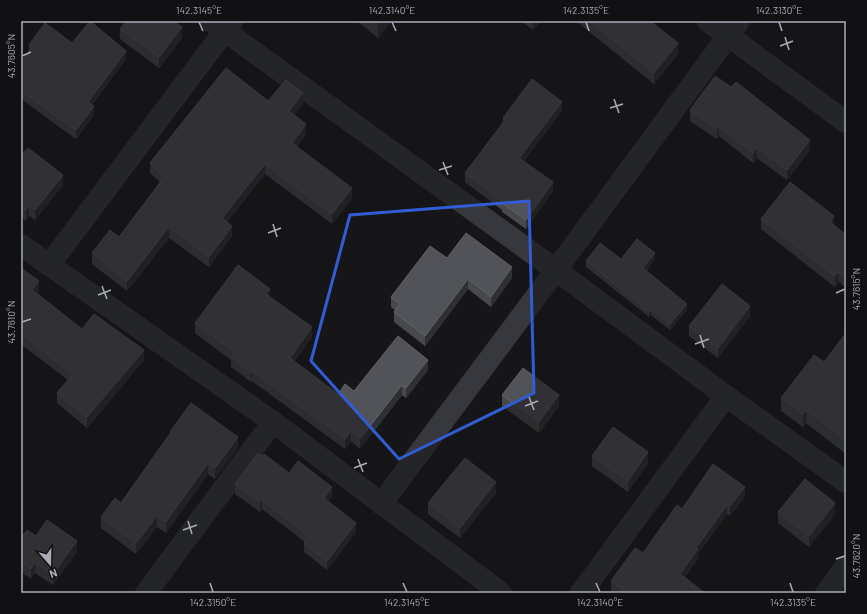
<svg xmlns="http://www.w3.org/2000/svg" width="867" height="614" font-family="Barlow,sans-serif">
<rect width="100%" height="100%" fill="#161618"/>
<g fill="none" stroke-linecap="round" stroke-linejoin="round">
<g stroke="#37383d" stroke-width="22">
<polyline points="211,21 556,270 726,396 846,482"/>
<polyline points="708,21 846,122"/>
<polyline points="21,245 273,422 501,593"/>
<polyline points="49,265 232,21"/>
<polyline points="381,504 556,270 739,21"/>
<polyline points="146,593 273,422"/>
<polyline points="581,593 726,396"/>
<polyline points="826,593 846,566"/>
</g>
</g>
<g fill="#47494d">
<polygon points="357,21 391,21 378,38"/>
<polygon points="521,21 541,21 533,30"/>
<polygon points="576,21 650,21 678,54 654,84"/>
<polygon points="120,29 182,38 159,68 120,39"/>
<polygon points="72,43 126,59 92,105 94,115 76,139 21,99 21,62 29,50 29,45"/>
<polygon points="268,101 303,103 294,115 306,134 297,147 352,198 332,224 265,174 227,222 232,236 209,267 169,238 127,291 92,264 92,253 119,237 160,182 150,173 150,163"/>
<polygon points="690,110 810,150 787,180 757,158 753,163 719,136 717,139 690,121"/>
<polygon points="562,111 524,161 553,191 526,229 502,212 502,210 465,182 465,173 503,123 503,118"/>
<polygon points="21,156 63,185 35,220 29,216 26,221 21,217"/>
<polygon points="761,219 834,226 846,235 846,288 839,282 835,287 761,229"/>
<polygon points="447,258 512,278 491,307 468,289 425,346 394,322 394,312 395,310 391,307 391,297"/>
<polygon points="621,259 655,259 646,271 687,310 670,330 651,315 649,317 586,267 586,261"/>
<polygon points="21,268 39,292 37,293 82,329 144,360 87,428 57,403 57,393 68,380 22,345 21,346"/>
<polygon points="270,297 312,337 294,362 338,394 354,391 428,370 406,398 402,395 360,449 351,441 345,449 252,381 251,382 231,367 231,360 195,333 195,323"/>
<polygon points="750,316 718,358 689,336 689,326"/>
<polygon points="846,333 846,454 806,423 803,427 781,411 781,398 824,362"/>
<polygon points="502,395 559,406 539,433 502,406"/>
<polygon points="170,432 238,448 215,479 208,474 166,533 157,527 136,554 101,528 101,517 121,503 170,434"/>
<polygon points="592,456 648,463 628,492 592,466"/>
<polygon points="289,473 332,497 328,501 356,532 327,570 304,552 304,543 305,542 262,509 260,512 235,494 235,484"/>
<polygon points="496,493 460,538 428,514 428,503"/>
<polygon points="745,497 730,516 727,514 698,554 698,559 685,577 705,593 614,593 611,591 611,581 643,553 682,509"/>
<polygon points="778,512 835,514 809,547 778,523"/>
<polygon points="36,536 77,552 53,585 35,573 31,579 21,572 21,538"/>
</g>
<g fill="#2f3033">
<polygon points="379,21 391,21 378,38 378,23"/>
<polygon points="533,21 541,21 533,30"/>
<polygon points="182,27 182,38 159,68 159,57"/>
<polygon points="678,43 678,54 654,84 654,73"/>
<polygon points="126,51 126,59 88,110 88,102"/>
<polygon points="303,93 303,103 289,121 289,111"/>
<polygon points="562,102 562,111 519,167 519,158"/>
<polygon points="94,106 94,115 76,139 76,130"/>
<polygon points="306,124 306,134 292,154 292,143"/>
<polygon points="719,126 719,136 717,139 717,129"/>
<polygon points="810,140 810,150 787,180 787,170"/>
<polygon points="757,148 757,158 753,163 753,153"/>
<polygon points="265,164 265,174 222,229 222,218"/>
<polygon points="63,175 63,185 35,220 35,210"/>
<polygon points="553,182 553,191 526,229 526,220"/>
<polygon points="352,188 352,198 332,224 332,214"/>
<polygon points="29,205 29,216 26,221 26,210"/>
<polygon points="834,216 834,227 830,222"/>
<polygon points="232,226 232,236 209,267 209,257"/>
<polygon points="169,227 169,238 127,291 127,281"/>
<polygon points="655,253 655,259 643,274 643,268"/>
<polygon points="512,267 512,278 491,307 491,297"/>
<polygon points="839,272 839,282 835,287 835,276"/>
<polygon points="468,279 468,289 425,346 425,336"/>
<polygon points="39,281 39,292 32,300 32,290"/>
<polygon points="270,289 270,299 266,294"/>
<polygon points="687,304 687,310 670,330 670,324"/>
<polygon points="750,306 750,316 718,358 718,348"/>
<polygon points="651,309 651,315 649,317 649,312"/>
<polygon points="312,327 312,337 290,368 290,358"/>
<polygon points="21,335 22,335 22,345 21,346"/>
<polygon points="144,350 144,360 87,428 87,417"/>
<polygon points="428,360 428,370 406,398 406,388"/>
<polygon points="252,371 252,381 251,382 251,372"/>
<polygon points="402,385 402,395 360,449 360,439"/>
<polygon points="559,395 559,406 539,433 539,422"/>
<polygon points="806,410 806,423 803,427 803,414"/>
<polygon points="351,431 351,441 345,449 345,439"/>
<polygon points="238,437 238,448 215,479 215,468"/>
<polygon points="648,452 648,463 628,492 628,481"/>
<polygon points="208,463 208,474 166,533 166,522"/>
<polygon points="496,482 496,493 460,538 460,528"/>
<polygon points="332,487 332,497 324,507 324,498"/>
<polygon points="745,487 745,497 730,516 730,506"/>
<polygon points="262,500 262,509 260,512 260,502"/>
<polygon points="835,503 835,514 809,547 809,536"/>
<polygon points="727,505 727,514 698,554 698,559 680,583 680,574 696,548"/>
<polygon points="157,516 157,527 136,554 136,543"/>
<polygon points="356,523 356,532 327,570 327,561"/>
<polygon points="77,541 77,552 53,585 53,574"/>
<polygon points="35,562 35,573 31,579 31,569"/>
</g>
<g fill="#525359" stroke="#5f6168">
<polygon points="90,21 126,51 88,102 94,106 76,130 21,91 21,62 32,47 29,45 45,23 72,43"/>
<polygon points="126,21 173,21 182,27 159,57 120,29"/>
<polygon points="590,21 650,21 678,43 654,73"/>
<polygon points="226,68 268,101 286,80 303,93 289,111 306,124 292,143 352,188 332,214 265,164 222,218 232,226 209,257 169,227 127,281 92,253 110,230 119,237 165,176 150,163"/>
<polygon points="715,76 731,87 736,82 810,140 787,170 757,148 753,153 719,126 717,129 690,110"/>
<polygon points="532,79 562,102 519,158 553,182 526,220 502,203 503,202 465,173 505,120 503,118"/>
<polygon points="28,148 63,175 35,210 29,205 26,210 21,206 21,156"/>
<polygon points="790,182 834,216 830,222 846,235 846,277 839,272 835,276 761,219"/>
<polygon points="466,233 512,267 491,297 468,279 425,336 394,312 400,304 391,297 430,246 447,258"/>
<polygon points="637,239 655,253 643,268 687,304 670,324 651,309 649,312 586,261 600,243 621,259"/>
<polygon points="238,265 270,289 266,294 312,327 290,358 338,394 345,384 354,391 398,336 428,360 406,388 402,385 360,439 351,431 345,439 252,371 251,372 231,357 234,352 195,323"/>
<polygon points="21,268 39,281 32,290 82,329 94,314 144,350 87,417 57,393 73,374 22,335 21,335"/>
<polygon points="722,284 750,306 718,348 689,326"/>
<polygon points="846,333 846,440 806,410 803,414 781,398 814,355 824,362"/>
<polygon points="523,368 559,395 539,422 502,395"/>
<polygon points="191,403 238,437 215,468 208,463 166,522 157,516 136,543 101,517 115,498 121,503 171,432 170,432"/>
<polygon points="613,427 648,452 628,481 592,456"/>
<polygon points="258,453 263,456 264,454 289,473 298,461 332,487 324,498 356,523 327,561 304,543 309,536 262,500 260,502 235,484"/>
<polygon points="465,458 496,482 460,528 428,503"/>
<polygon points="713,464 745,487 730,506 727,505 696,548 698,549 680,574 705,593 627,593 611,581 635,548 643,553 677,505 682,509"/>
<polygon points="805,479 835,503 809,536 778,512"/>
<polygon points="47,520 77,541 53,574 35,562 31,569 21,561 21,538 27,530 36,536"/>
</g>
<path d="M0 0H867V614H0ZM529,201L534,393L399,459L311,361L350,215Z" fill="#161618" fill-opacity=".55" fill-rule="evenodd"/>
<path fill="none" stroke="#325cd3" stroke-width="3" stroke-linejoin="round" d="M529,201L534,393L399,459L311,361L350,215Z"/>
<path fill="none" stroke="#a8adb8" stroke-width="1.5" d="M199,22L203,31M392,22L396,31M586,22L589,31M779,22L782,31M785,37L789,50M780,46L793,41M22,56L31,52M614,99L619,113M610,108L623,104M443,162L448,175M439,170L452,166M273,224L277,237M268,233L281,228M102,286L107,299M836,293L845,289M98,295L111,290M22,322L31,319M700,335L704,348M695,344L709,339M529,397L534,410M525,406L538,401M358,459L363,472M354,468L367,463M188,521L192,534M183,530L197,525M836,559L845,556M210,583L213,592M403,583L407,592M596,583L600,592M790,583L793,592"/>
<rect width="867" height="614" fill="none" stroke="#111113" stroke-width="44"/>
<g transform="translate(50 564) rotate(160)" stroke="#111113" stroke-width="3" paint-order="stroke">
<path d="M0-3L7 15L0 10L-7 15Z" fill="#a8adb8"/>
<text y="-6" font-size="11" font-weight="bold" text-anchor="middle" fill="#a8adb8">N</text>
</g>
<rect x="22" y="22" width="823" height="570" fill="none" stroke="#a8adb8" stroke-width="1.5"/>
<g font-size="10" text-anchor="middle" fill="#a8adb8">
<text x="199" y="14">142.3145°E</text>
<text x="392" y="14">142.3140°E</text>
<text x="586" y="14">142.3135°E</text>
<text x="779" y="14">142.3130°E</text>
<text transform="translate(11 56) rotate(-90)" y="4">43.7605°N</text>
<text transform="translate(856 289) rotate(-90)" y="4">43.7615°N</text>
<text transform="translate(11 322) rotate(-90)" y="4">43.7610°N</text>
<text transform="translate(856 556) rotate(-90)" y="4">43.7620°N</text>
<text x="213" y="606">142.3150°E</text>
<text x="407" y="606">142.3145°E</text>
<text x="600" y="606">142.3140°E</text>
<text x="793" y="606">142.3135°E</text>
</g>
</svg>
